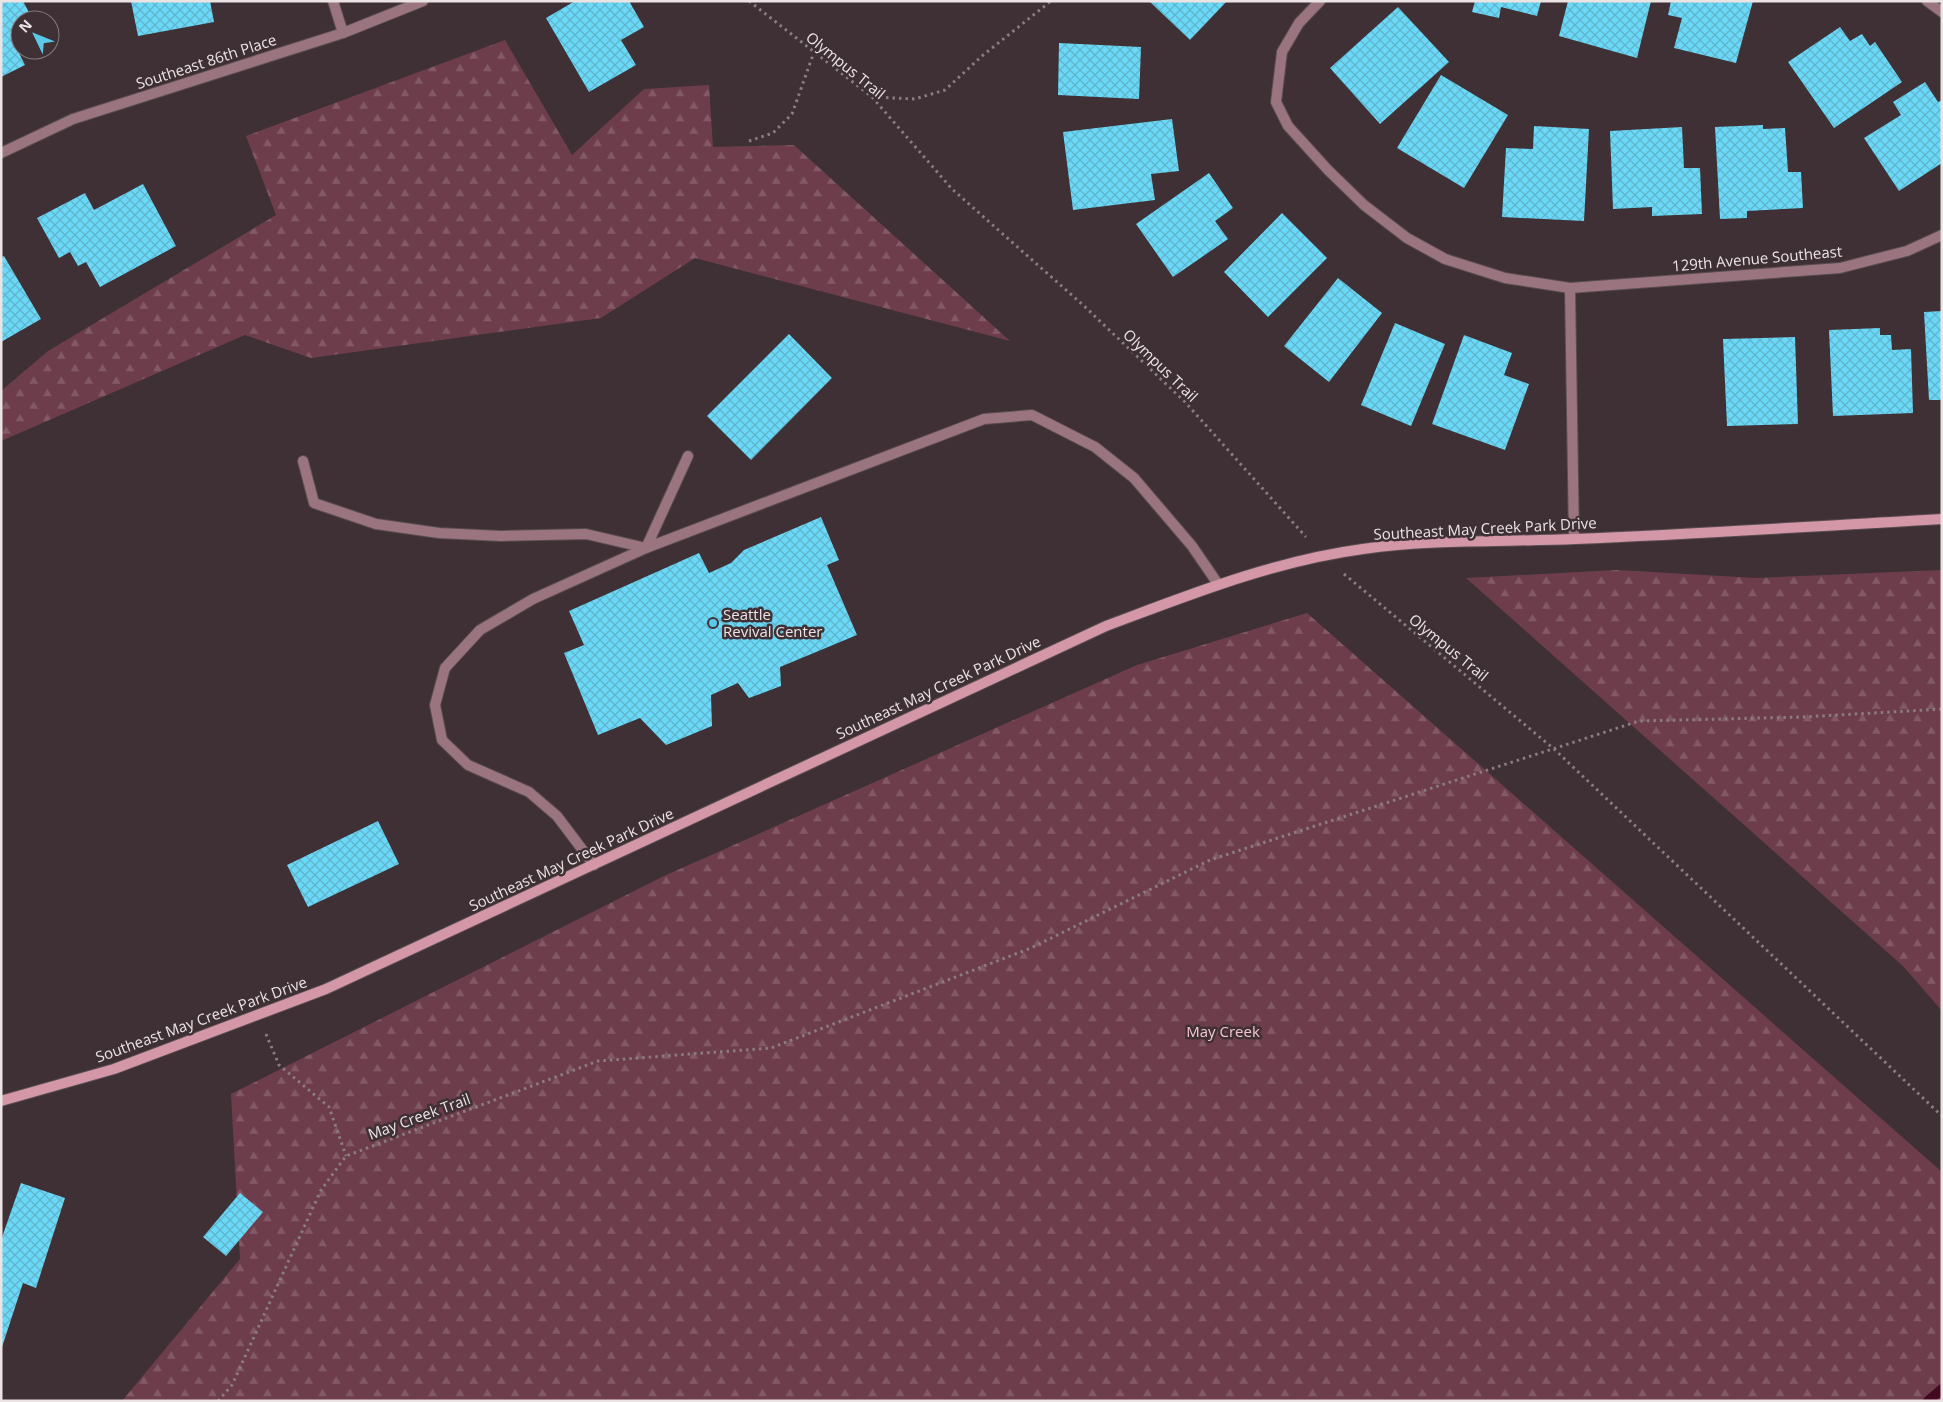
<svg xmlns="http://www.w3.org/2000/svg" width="1943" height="1402" font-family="'Open Sans',sans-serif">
<defs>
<pattern id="forest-firs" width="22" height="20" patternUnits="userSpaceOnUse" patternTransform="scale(1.25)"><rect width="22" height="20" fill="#6e3d4c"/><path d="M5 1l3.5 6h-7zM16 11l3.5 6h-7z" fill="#835966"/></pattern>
<pattern id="building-cross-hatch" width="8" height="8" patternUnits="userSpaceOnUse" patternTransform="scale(1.25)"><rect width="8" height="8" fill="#6ad9f8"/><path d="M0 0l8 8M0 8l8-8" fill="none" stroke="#61b4cb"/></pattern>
</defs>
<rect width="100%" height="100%" fill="#3e3034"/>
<g fill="url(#forest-firs)">
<polygon points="505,40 572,155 644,89 709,85 713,147 794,145 1010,341 695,258 601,318 311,358 245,335 1,441 1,391 48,351 276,215 246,136"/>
<polygon points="1617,570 1756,578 1942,570 1942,1011 1904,967 1466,578"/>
<polygon points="1307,613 1942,1172 1942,1401 122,1401 240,1259 231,1094 664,876 1137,665"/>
</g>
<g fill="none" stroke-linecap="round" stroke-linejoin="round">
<polyline stroke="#420921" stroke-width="10" points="1928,1401 1942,1389"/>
</g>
<g fill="url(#building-cross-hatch)">
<polygon points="1,1 23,1 33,20 20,20 20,40 14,43 25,65 1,77"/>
<polygon points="131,1 210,1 214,22 138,36"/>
<polygon points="575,1 629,1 644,27 621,40 636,65 589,92 546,18"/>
<polygon points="1149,1 1227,1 1190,40"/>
<polygon points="1475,1 1541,1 1537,16 1501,7 1499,18 1472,12"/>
<polygon points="1568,1 1651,1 1637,58 1559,36"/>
<polygon points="1671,1 1753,1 1736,63 1674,48 1682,18 1668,15"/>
<polygon points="1398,7 1449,62 1380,124 1330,68"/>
<polygon points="1840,27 1850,41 1862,34 1870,46 1875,42 1902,82 1834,128 1788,62"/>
<polygon points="1059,43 1141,47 1139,99 1058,95"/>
<polygon points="1441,75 1508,115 1464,188 1397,148"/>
<polygon points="1925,82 1938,102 1942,100 1942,163 1899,191 1864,138 1901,115 1893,102"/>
<polygon points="1172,119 1179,171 1151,174 1155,200 1073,210 1063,132"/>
<polygon points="1763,125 1763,129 1785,128 1788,172 1801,172 1803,208 1747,211 1747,218 1720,219 1715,127"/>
<polygon points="1534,126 1589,129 1584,221 1502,217 1506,148 1533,149"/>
<polygon points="1682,127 1684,168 1700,168 1702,214 1652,216 1652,207 1613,209 1610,131"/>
<polygon points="1209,173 1233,208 1215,221 1228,239 1173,277 1136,224"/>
<polygon points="143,184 176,246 100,287 86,262 78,266 70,252 59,258 37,218 85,193 94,210"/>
<polygon points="1282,213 1327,258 1268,317 1224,272"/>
<polygon points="4,256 41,319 1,342 1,257"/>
<polygon points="1338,278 1382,313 1329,382 1284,346"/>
<polygon points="1942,311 1942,400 1929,400 1924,312"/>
<polygon points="1395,323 1445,344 1411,426 1361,405"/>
<polygon points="1880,328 1880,335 1891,335 1892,350 1911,349 1913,413 1833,416 1829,330"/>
<polygon points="789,334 832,378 751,460 707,416"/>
<polygon points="1464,335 1512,353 1504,375 1529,384 1505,450 1432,424"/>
<polygon points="1795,337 1798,424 1727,426 1723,339"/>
<polygon points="821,517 839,560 827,565 857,635 780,667 781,686 749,698 738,683 711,695 712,726 666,745 640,718 598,735 564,653 584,645 569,611 699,553 709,573 731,563 744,550"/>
<polygon points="378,821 399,864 308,907 287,865"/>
<polygon points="21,1183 65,1198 36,1288 23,1283 2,1347 1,1240"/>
<polygon points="240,1193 263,1212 226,1256 203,1237"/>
</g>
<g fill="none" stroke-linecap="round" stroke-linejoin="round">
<defs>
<g id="lane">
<polyline points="303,461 314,503 376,524 439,533 501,536 586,534 646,548 984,419 1032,415 1095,447 1134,478 1192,546 1218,584"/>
<polyline points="594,865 557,816 529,792 468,765 442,740 435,705 445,668 480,630 533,599 646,548 688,456"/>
</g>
<g id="street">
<polyline points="333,1 343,33"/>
<polyline points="1320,1 1299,23 1282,52 1276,102 1288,126 1328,170 1364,205 1407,238 1445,259 1505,278 1570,288 1840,268 1907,251 1942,235"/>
<polyline points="1927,1 1942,12"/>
<polyline points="1,153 73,119 343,33 423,1"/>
<polyline points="1570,288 1574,539"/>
</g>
<path id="secondary" d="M1,1101L114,1069L326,989L1106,626C1189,595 1273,561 1363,549C1433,539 1505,542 1575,539C1698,534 1820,526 1942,519"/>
</defs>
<use href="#lane" stroke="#5a4d50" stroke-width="12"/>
<use href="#street" stroke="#5a4d50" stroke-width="12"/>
<use href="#secondary" stroke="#5a4d50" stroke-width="12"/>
<g stroke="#897d80" stroke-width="3" stroke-dasharray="2.5 4" stroke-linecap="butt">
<polyline points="749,1 872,97 952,189 1083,305 1185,402 1306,537"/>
<polyline points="873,97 915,99 945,90 982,56 1051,1"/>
<polyline points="749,141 773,133 792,114 814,52"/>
<polyline points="1344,574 1554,749 1942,1116"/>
<polyline points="266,1034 279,1065 329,1107 346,1156"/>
<polyline points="218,1401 232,1385 321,1190 346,1156 598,1061 771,1048 1031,948 1210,860 1639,721 1803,717 1942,709"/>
</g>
<use href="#lane" stroke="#9a747f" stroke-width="10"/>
<use href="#street" stroke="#9a747f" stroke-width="10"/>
<use href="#secondary" stroke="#d397a8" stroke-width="10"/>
</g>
<circle fill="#5ac8e6" stroke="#3e3034" stroke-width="2" cx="713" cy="623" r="5"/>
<g text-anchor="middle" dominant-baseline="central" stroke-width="5" stroke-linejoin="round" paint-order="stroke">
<g font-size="15" fill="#ece3e5" stroke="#3e3034">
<text transform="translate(206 61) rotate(-18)">Southeast 86th Place</text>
<text transform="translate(846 65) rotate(39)">Olympus Trail</text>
<text transform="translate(1757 258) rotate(-5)">129th Avenue Southeast</text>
<text transform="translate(1161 365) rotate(44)">Olympus Trail</text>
<text transform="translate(1485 528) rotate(-3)">Southeast May Creek Park Drive</text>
<text transform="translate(1449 647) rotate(39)">Olympus Trail</text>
<text transform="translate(938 687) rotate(-25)">Southeast May Creek Park Drive</text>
<text transform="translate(571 859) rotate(-25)">Southeast May Creek Park Drive</text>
<text transform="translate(201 1019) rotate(-20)">Southeast May Creek Park Drive</text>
<text transform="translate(419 1116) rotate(-20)">May Creek Trail</text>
</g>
<g font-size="15" fill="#ece3e5" stroke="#3e3034" text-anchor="start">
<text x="723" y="614">Seattle<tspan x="723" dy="17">Revival Center</tspan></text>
</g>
<g font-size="15" fill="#f5c5d2" stroke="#3e3034">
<text x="1223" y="1031">May Creek</text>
</g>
</g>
<rect width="1943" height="1402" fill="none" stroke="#ece3e5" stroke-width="5"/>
<g transform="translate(35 35) rotate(313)"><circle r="24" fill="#3e3034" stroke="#84787b"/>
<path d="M0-4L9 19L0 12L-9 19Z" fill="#5ac8e6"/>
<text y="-8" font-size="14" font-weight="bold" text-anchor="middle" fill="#ece3e5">N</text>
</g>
</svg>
